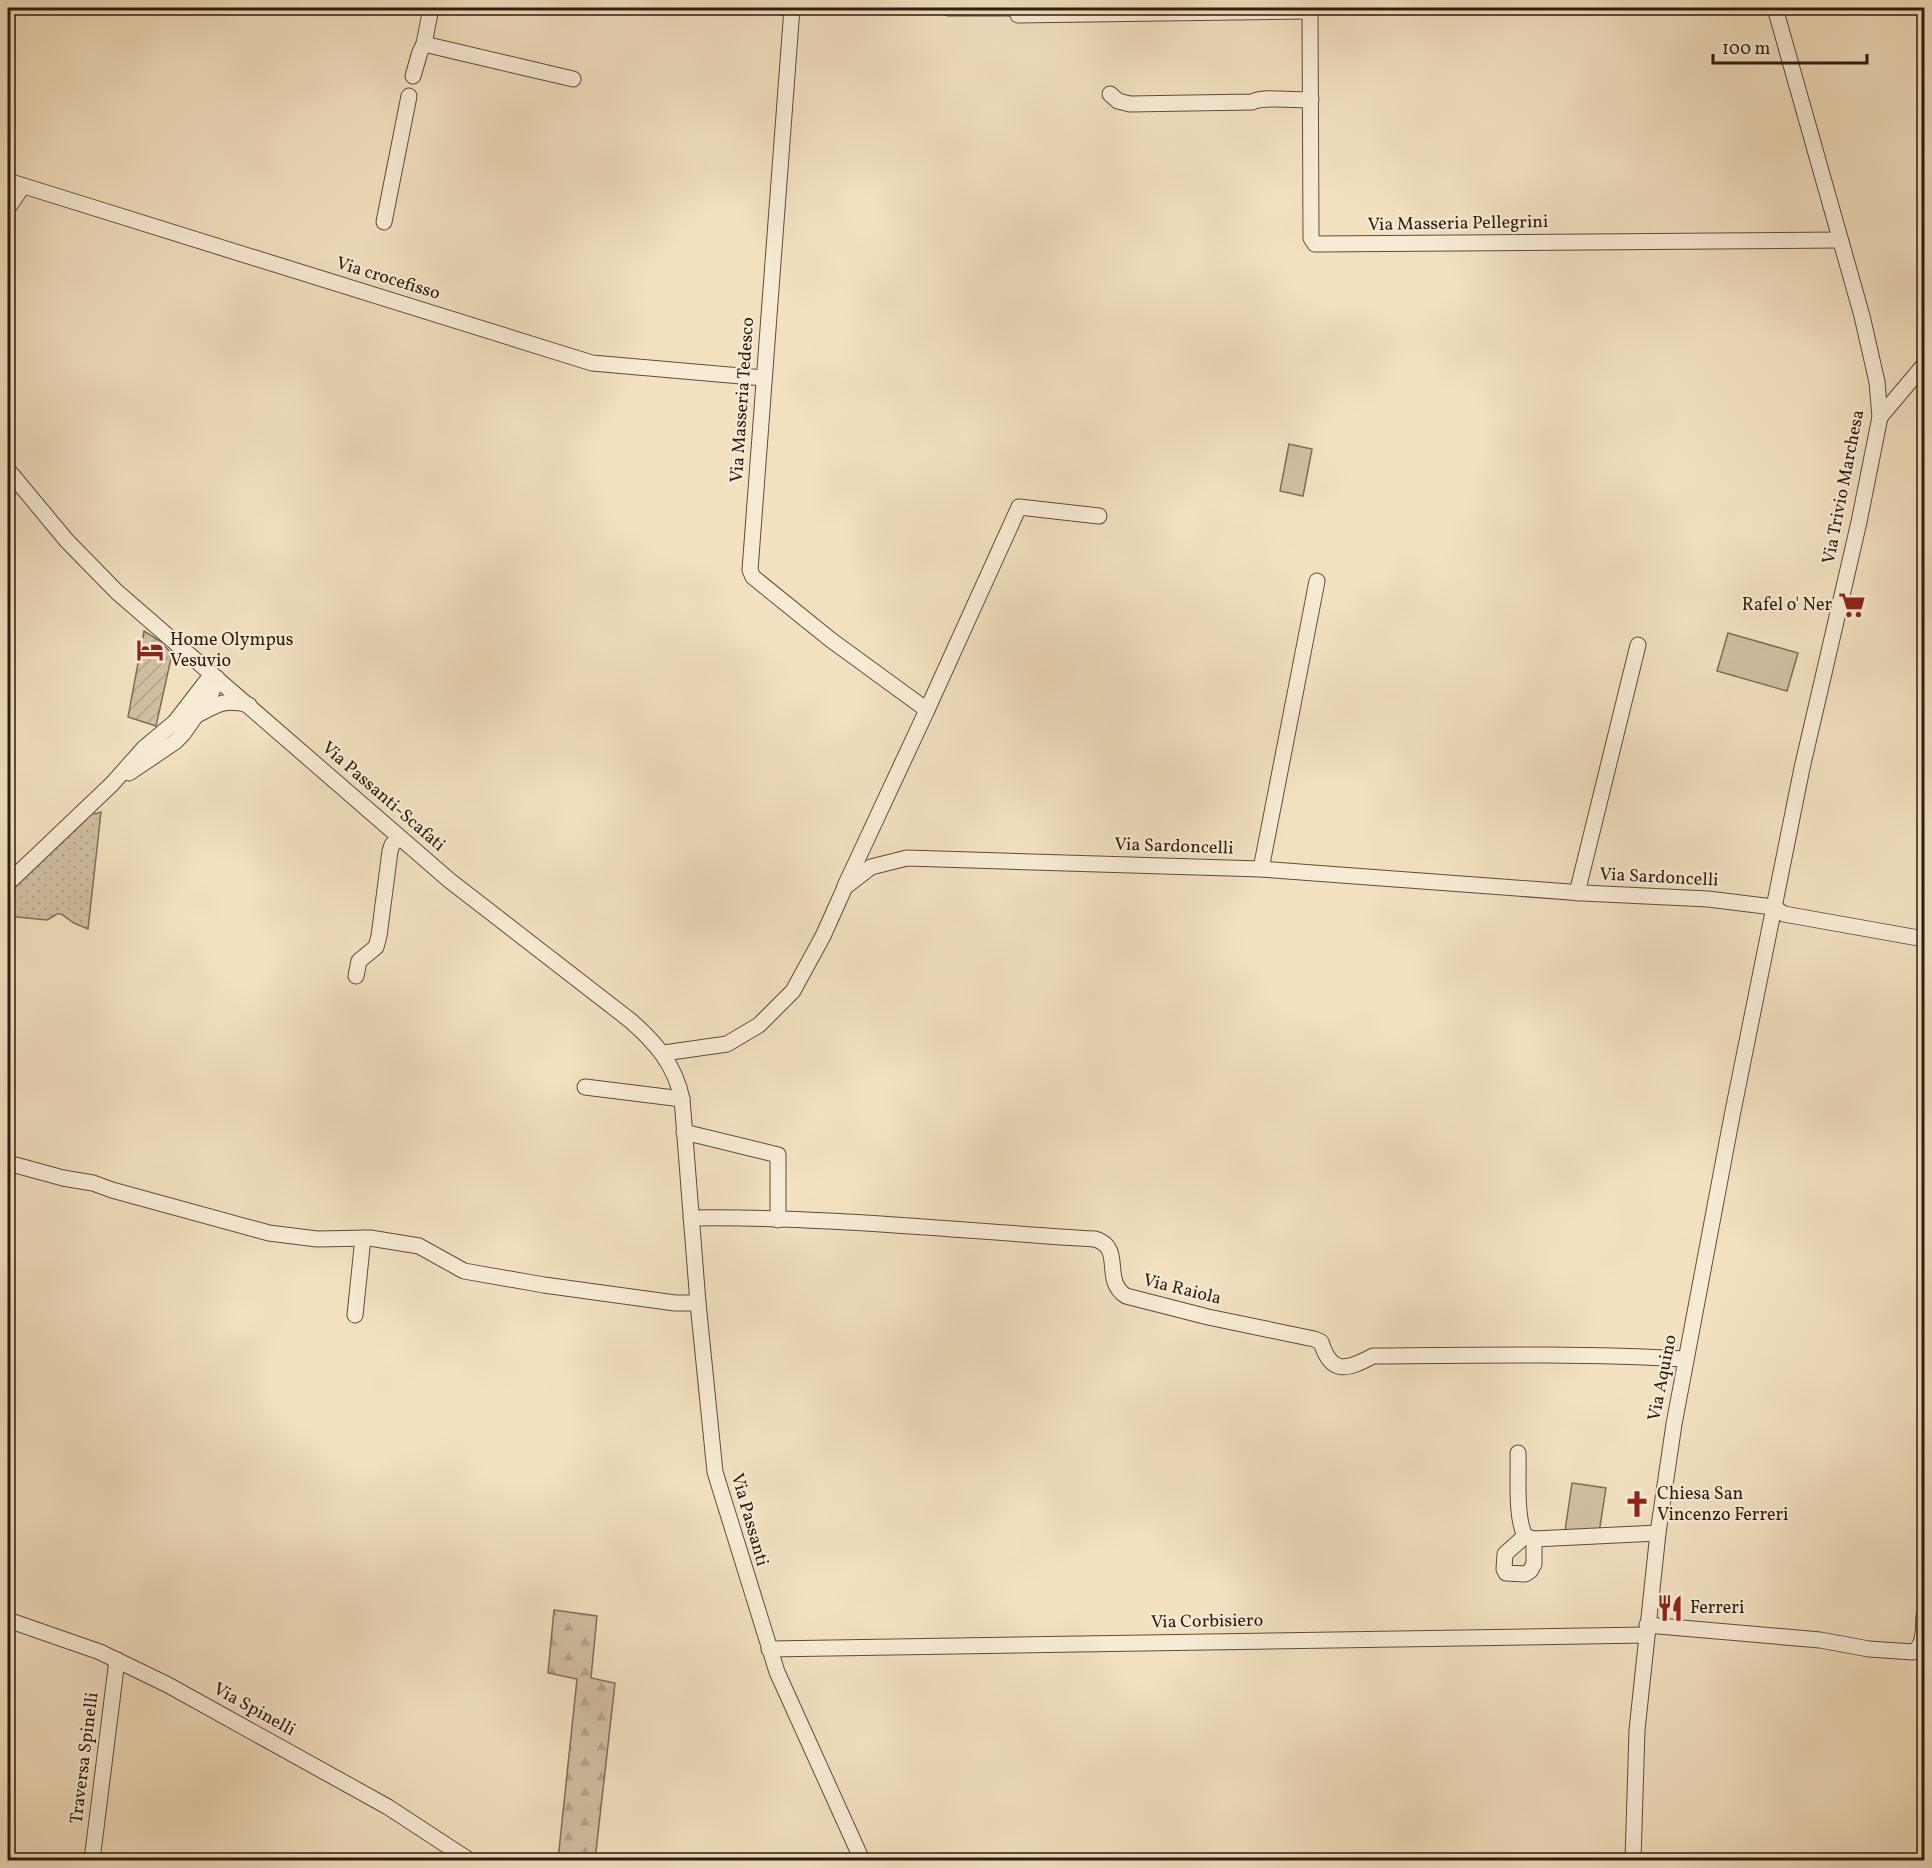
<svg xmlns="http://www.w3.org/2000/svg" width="1932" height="1868" font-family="Vollkorn,serif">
<defs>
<pattern id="grass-dots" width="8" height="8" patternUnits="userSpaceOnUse" patternTransform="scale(1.5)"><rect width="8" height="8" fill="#d1bfa1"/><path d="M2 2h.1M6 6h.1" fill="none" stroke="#b4a489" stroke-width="1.8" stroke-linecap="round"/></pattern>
<pattern id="forest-firs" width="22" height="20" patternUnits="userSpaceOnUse" patternTransform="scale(1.5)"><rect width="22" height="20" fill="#d1bfa1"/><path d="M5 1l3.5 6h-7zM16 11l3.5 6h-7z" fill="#b4a489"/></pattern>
<pattern id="garden-furrows" width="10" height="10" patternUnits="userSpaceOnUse" patternTransform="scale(1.5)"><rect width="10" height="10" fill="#d1bfa1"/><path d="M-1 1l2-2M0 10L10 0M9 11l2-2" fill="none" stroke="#b4a489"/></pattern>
</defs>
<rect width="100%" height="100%" fill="#f2e0bf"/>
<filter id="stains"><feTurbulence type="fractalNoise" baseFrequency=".00333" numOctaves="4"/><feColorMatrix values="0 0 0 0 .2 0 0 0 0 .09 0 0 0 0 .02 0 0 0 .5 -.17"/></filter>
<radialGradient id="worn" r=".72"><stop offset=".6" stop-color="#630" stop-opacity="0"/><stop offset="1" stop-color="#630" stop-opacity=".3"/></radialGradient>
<polygon fill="url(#grass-dots)" stroke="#806d58" stroke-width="1.5" points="93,812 95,814 101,812 88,929 74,923 61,914 57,914 47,920 8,916 8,894"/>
<polygon fill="url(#forest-firs)" stroke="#806d58" stroke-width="1.5" points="554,1610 597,1616 591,1678 615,1683 595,1860 558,1860 577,1679 548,1673"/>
<polygon fill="url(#garden-furrows)" stroke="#806d58" stroke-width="1.5" points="144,631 160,641 172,654 156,726 128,717"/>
<g fill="#d1bfa1" stroke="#806d58" stroke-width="1.5">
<polygon points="1289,444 1312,449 1303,496 1280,491"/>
<polygon points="1728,633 1798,653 1787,691 1717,671"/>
<polygon points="1572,1483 1606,1488 1599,1533 1565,1531"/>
</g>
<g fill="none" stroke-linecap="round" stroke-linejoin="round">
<defs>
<g id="minor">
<polyline points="431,8 424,44 573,79"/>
<polyline points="792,8 750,570 753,577 831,640 927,710 845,886"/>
<polyline points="948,8 1018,8"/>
<polyline points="1310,8 1311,238 1315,244 1840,240"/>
<polyline points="1018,15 1310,11"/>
<polyline points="413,76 420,52 424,44"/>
<path d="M1110,94L1118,101L1130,104L1252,102C1266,95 1294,102 1311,99"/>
<polyline points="8,181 592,363 764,378"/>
<polyline points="8,208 23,186"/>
<polyline points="384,222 409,96"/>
<polyline points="1880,417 1924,365"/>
<path d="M8,470L67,541L117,592L449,880L631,1021C656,1043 675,1065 682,1099L698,1303L715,1472L777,1672L862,1860"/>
<polyline points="927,710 1019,507 1099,516"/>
<path d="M199,714C219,703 226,699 249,705"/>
<polyline points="129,773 175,742 183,734 211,694 217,678"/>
<polyline points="1261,869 1317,581"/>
<polyline points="8,883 112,784 144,748 175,722 212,674"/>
<polyline points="1577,893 1638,645"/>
<polyline points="356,976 359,961 376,947 379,936 390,851 392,845 399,837"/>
<polyline points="664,1053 727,1044 759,1025 793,991 823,936 845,887 871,867 907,858 1261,869 1583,893 1708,899 1773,907 1784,914 1924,939"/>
<polyline points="585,1087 682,1099"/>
<polyline points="684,1132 778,1155 778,1220"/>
<polyline points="8,1163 63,1178 93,1183 112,1190 269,1233 317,1239 370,1238 419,1246 464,1271 544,1285 675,1303 698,1303"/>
<path d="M691,1218C825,1216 961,1231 1095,1239C1125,1248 1101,1280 1126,1296L1208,1317L1314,1339L1321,1342C1331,1375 1347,1370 1373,1356C1477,1355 1582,1353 1686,1359"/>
<polyline points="355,1315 363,1238"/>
<path d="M1518,1453C1519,1476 1515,1516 1525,1536L1534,1539L1658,1533"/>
<polyline points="1525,1536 1505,1554 1504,1569 1506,1573 1525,1574 1530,1571 1534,1564 1534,1539"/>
<polyline points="8,1620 100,1652 168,1685 388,1807 469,1860"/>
<path d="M1647,1625L1820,1640L1869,1649L1913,1652C1925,1645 1923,1629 1924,1616"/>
<polyline points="769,1649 1646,1635"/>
<polyline points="92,1860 117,1660"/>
<polyline points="1633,1860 1637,1730 1658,1533 1674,1424 1732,1116 1802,768 1859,522 1880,417 1877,382 1862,316 1775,8"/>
</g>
</defs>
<use href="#minor" stroke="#5f4c3a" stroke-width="17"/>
<use href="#minor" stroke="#f7ebd5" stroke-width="15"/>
</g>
<defs>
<symbol id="supermarket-bare" viewBox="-9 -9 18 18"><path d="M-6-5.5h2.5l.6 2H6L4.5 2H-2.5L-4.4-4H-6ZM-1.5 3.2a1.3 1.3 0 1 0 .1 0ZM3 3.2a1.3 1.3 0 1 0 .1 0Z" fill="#8f2418" stroke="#f7ebd5" stroke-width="2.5" paint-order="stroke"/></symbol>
<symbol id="hotel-bare" viewBox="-9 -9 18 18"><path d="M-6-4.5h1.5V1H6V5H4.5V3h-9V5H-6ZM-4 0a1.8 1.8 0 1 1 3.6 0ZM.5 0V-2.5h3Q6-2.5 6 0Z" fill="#8f2418" stroke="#f7ebd5" stroke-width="2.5" paint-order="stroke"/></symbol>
<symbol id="church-bare" viewBox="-9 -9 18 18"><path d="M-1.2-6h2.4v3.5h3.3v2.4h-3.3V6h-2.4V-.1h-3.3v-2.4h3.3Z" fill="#8f2418" stroke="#f7ebd5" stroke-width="2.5" paint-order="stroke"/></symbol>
<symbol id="restaurant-bare" viewBox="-9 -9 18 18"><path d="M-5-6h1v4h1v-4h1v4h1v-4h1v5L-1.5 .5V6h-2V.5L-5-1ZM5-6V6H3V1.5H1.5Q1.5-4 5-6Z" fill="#8f2418" stroke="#f7ebd5" stroke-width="2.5" paint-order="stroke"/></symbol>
</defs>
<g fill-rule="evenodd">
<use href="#supermarket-bare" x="1833" y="586" width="38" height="38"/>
<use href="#hotel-bare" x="131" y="631" width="38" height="38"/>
<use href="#church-bare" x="1618" y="1485" width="38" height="38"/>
<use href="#restaurant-bare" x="1651" y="1589" width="38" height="38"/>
</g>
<g text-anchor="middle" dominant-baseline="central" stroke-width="4.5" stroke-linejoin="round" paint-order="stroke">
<g font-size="18" fill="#2e1b0e" stroke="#f7ebd5">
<text transform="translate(1458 224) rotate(-1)">Via Masseria Pellegrini</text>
<text transform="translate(388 279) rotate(17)">Via crocefisso</text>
<text transform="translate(743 400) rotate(-86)">Via Masseria Tedesco</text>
<text transform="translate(1844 487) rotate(-79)">Via Trivio Marchesa</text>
<text transform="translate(383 797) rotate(41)">Via Passanti-Scafati</text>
<text transform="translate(1174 847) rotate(2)">Via Sardoncelli</text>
<text transform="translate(1659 878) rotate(3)">Via Sardoncelli</text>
<text transform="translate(1182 1290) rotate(14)">Via Raiola</text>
<text transform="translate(1663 1378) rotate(-79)">Via Aquino</text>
<text transform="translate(749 1520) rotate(74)">Via Passanti</text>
<text transform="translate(1207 1622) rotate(-1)">Via Corbisiero</text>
<text transform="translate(254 1710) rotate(29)">Via Spinelli</text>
<text transform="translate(85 1758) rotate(-83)">Traversa Spinelli</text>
</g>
<g font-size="18" fill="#2e1b0e" stroke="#f7ebd5" text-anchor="start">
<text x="1832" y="605" text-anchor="end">Rafel o' Ner</text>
<text x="170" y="640">Home Olympus<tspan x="170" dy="21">Vesuvio</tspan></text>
<text x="1657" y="1494">Chiesa San<tspan x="1657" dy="21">Vincenzo Ferreri</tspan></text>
<text x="1690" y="1608">Ferreri</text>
</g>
</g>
<rect width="1932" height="1868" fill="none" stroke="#f2e0bf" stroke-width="30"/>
<rect x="9" y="9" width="1914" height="1850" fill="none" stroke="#2e1b0e" stroke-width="3"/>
<rect x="15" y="15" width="1902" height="1838" fill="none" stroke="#2e1b0e" stroke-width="1.5"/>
<path d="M1713 54v9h154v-9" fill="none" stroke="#2e1b0e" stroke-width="3"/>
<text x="1722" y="54" font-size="18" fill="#2e1b0e" stroke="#f7ebd5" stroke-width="4.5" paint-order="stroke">100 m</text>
<rect width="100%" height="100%" filter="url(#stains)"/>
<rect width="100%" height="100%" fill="url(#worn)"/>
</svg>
